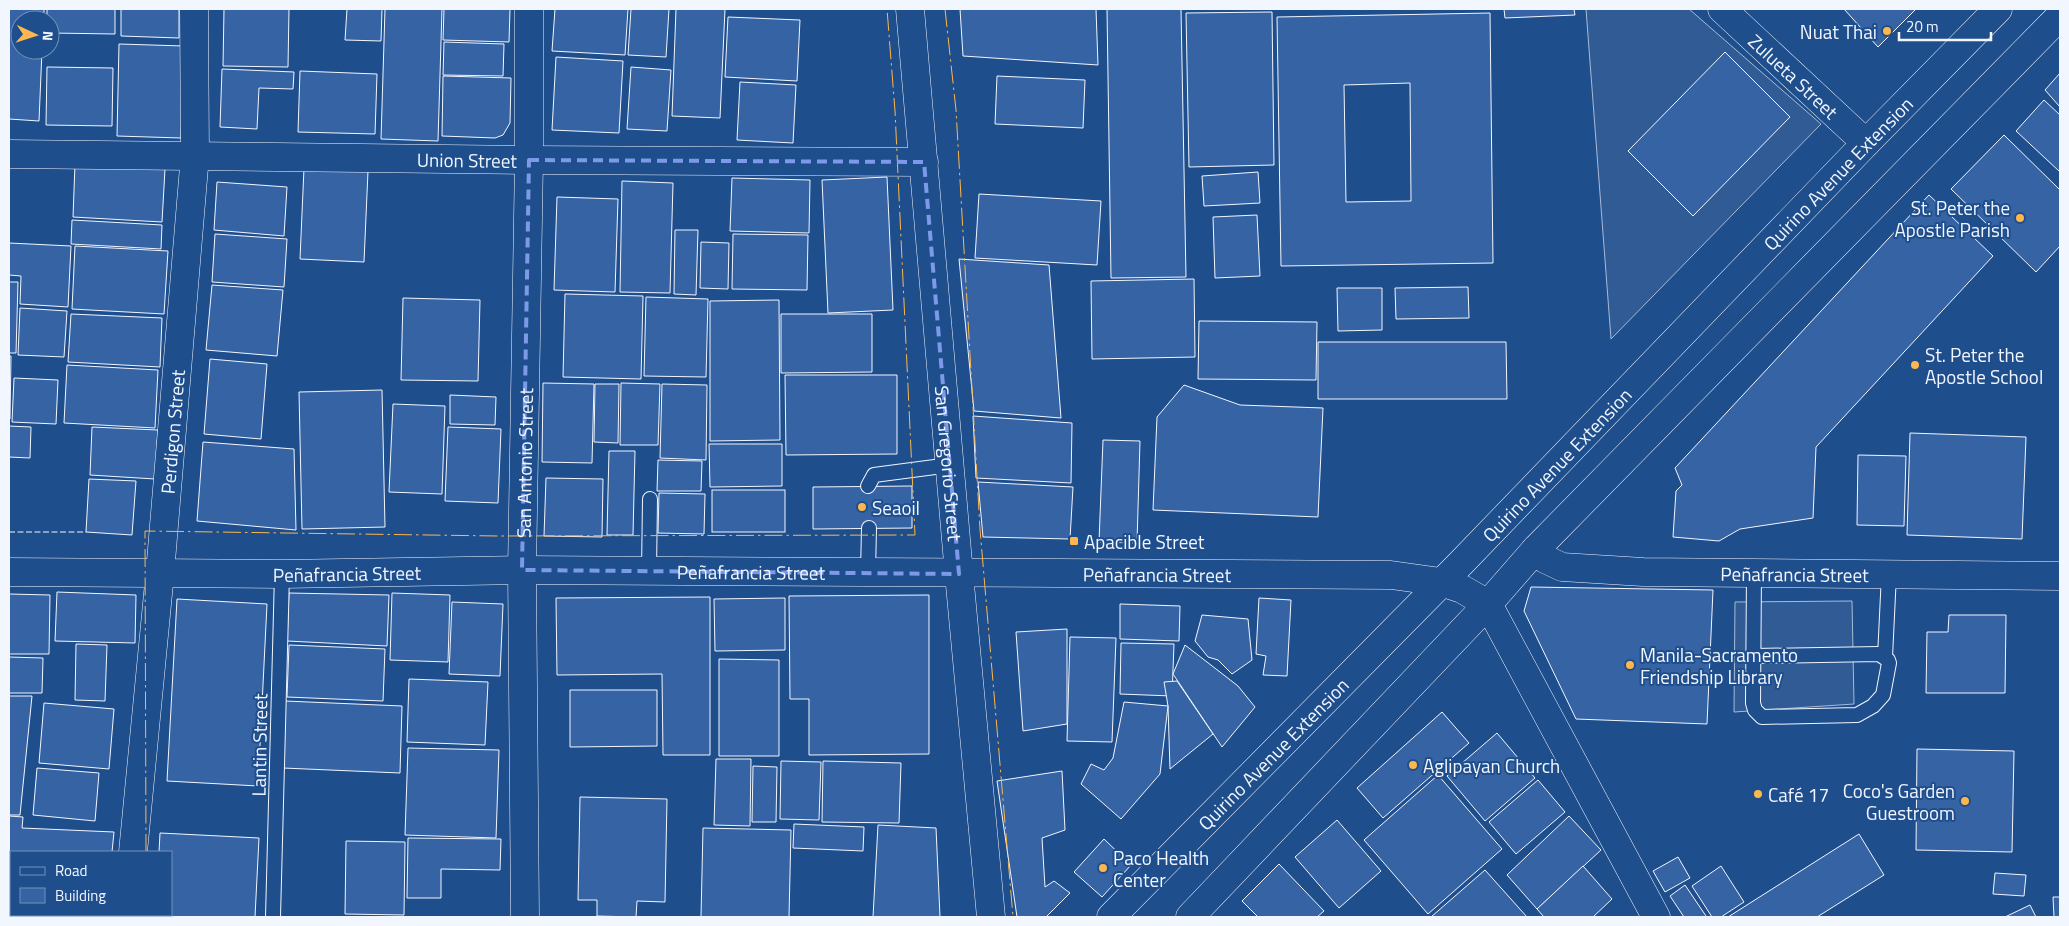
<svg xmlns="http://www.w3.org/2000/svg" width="2069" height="926" font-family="'Titillium Web',sans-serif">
<rect width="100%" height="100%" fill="#1f4e8c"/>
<g fill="#305b95" stroke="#a8bbd7">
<polygon points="1586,9 1689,9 1821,124 1611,339"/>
<polygon points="1852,601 1854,704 1734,712 1735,602"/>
</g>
<g fill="#3563a3" stroke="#f2f6ff" fill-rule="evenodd">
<polygon points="9,9 44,9 44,20 20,20 20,50 42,50 39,121 9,119"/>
<polygon points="47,9 115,9 115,34 50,33 50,20 47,20"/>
<polygon points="121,9 179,9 179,38 121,36"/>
<polygon points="224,9 289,9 288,67 223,66"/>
<polygon points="347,9 382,9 381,41 345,40"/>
<polygon points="385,9 442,9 438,141 381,139"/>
<polygon points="444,9 510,9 509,42 443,40"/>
<polygon points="555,9 628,9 625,55 552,51"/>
<polygon points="631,9 669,9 666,57 628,55"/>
<polygon points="676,9 725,9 720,118 672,116"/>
<polygon points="960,9 1096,9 1098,65 963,56"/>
<polygon points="1107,9 1181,9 1186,277 1111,278"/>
<polygon points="1504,9 1574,9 1575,15 1505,18"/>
<polygon points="1844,9 1916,9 1878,47"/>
<polygon points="1272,12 1274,165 1189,167 1186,13"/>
<path d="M1490,13L1493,263L1281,266L1277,17ZM1410,83L1411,201L1346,202L1344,85Z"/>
<polygon points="728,17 800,20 797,81 725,77"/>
<polygon points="444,42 504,44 503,76 443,75"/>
<polygon points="119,44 184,46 181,138 117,136"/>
<polygon points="1725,52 1790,117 1693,216 1628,151"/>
<polygon points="556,57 623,61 619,133 552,130"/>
<polygon points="47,67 113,68 112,126 46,125"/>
<polygon points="631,67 671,70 667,131 627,129"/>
<polygon points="222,69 294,72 293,89 259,88 257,129 220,127"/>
<polygon points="300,71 377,74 375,134 298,132"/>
<polygon points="2060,73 2060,107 2045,90"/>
<polygon points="443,76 511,78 510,123 503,135 495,138 442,136"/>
<polygon points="997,76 1085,80 1083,128 995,124"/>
<polygon points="740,82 796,85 793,143 737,140"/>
<polygon points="2044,100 2060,115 2060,172 2016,131"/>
<polygon points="2004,135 2060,190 2060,246 2036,272 1951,189"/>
<polygon points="75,164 165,169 162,222 73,217"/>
<polygon points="304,168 368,171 364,262 300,259"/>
<polygon points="1258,172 1260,203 1204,206 1202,176"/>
<polygon points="887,177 893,310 828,313 822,180"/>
<polygon points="732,178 810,180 809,233 730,231"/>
<polygon points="622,181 673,183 670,293 620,292"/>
<polygon points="217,182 287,187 284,236 214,230"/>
<polygon points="979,194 1101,201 1097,265 975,258"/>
<polygon points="1929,195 1993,256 1816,447 1813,518 1740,529 1719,541 1673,537 1676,491 1682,485 1675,468"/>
<polygon points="557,197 618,199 615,292 554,290"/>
<polygon points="1257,215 1260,276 1215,278 1213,217"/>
<polygon points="72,220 162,225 161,249 71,244"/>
<polygon points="675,230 698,230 696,295 674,294"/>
<polygon points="215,234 287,239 284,287 212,282"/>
<polygon points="733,234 808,235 807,290 732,289"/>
<polygon points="701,242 729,243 728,289 700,288"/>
<polygon points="9,243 71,246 68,307 20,304 21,276 9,275"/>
<polygon points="75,246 168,251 164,314 72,309"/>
<polygon points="959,259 1049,265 1061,418 974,411"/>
<polygon points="1194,279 1195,357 1092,359 1091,281"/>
<polygon points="9,282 18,282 16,353 9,353"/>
<polygon points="212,285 283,290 277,356 206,350"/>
<polygon points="1468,287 1469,318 1396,319 1395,288"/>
<polygon points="1337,288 1382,288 1382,330 1338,331"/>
<polygon points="565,294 643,296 641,379 563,377"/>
<polygon points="646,297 708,299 706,377 644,376"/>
<polygon points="403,298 480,300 478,381 401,380"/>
<polygon points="779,300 780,440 710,441 710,301"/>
<polygon points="20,308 67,311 64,357 18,355"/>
<polygon points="71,314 162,318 160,367 68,362"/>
<polygon points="781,314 872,314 872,372 781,373"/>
<polygon points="1199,321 1317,322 1316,380 1198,379"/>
<polygon points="1318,342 1506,342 1507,399 1318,399"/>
<polygon points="9,356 11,356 10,419 9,419"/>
<polygon points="210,359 267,364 261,439 204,434"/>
<polygon points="67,365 158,370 155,428 64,423"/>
<polygon points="785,375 897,375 897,454 786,455"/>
<polygon points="14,378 58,380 56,424 12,422"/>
<polygon points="543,383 594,384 592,463 542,462"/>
<polygon points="621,383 660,384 658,445 620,445"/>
<polygon points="595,384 619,384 618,443 594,442"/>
<polygon points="662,384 707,385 706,460 660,458"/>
<polygon points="1184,385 1240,405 1323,408 1318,517 1153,510 1157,417"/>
<polygon points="382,390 385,527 302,529 299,392"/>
<polygon points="450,395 496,397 495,425 450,424"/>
<polygon points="393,404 445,406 442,494 389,492"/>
<polygon points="973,416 1072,423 1071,483 976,478"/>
<polygon points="9,426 31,427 30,458 9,457"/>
<polygon points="92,427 158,430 155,479 90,475"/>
<polygon points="448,427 501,429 498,503 445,501"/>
<polygon points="1910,433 2026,437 2022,539 1907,535"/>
<polygon points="1103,440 1140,441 1137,543 1099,542"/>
<polygon points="203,442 294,449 296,530 197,521"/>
<polygon points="709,444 782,444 782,486 710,487"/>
<polygon points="609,451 635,451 633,535 607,535"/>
<polygon points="1858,455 1906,456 1904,526 1857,525"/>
<polygon points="658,460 702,461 701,491 657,491"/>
<polygon points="546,478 603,479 602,537 544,536"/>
<polygon points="89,479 136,481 132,535 86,532"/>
<polygon points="978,482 1073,487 1070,539 983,537"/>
<polygon points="912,486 912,528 813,529 813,487"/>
<rect x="712" y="490" width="73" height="42"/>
<polygon points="659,493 705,494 704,534 658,533"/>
<polygon points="1531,587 1713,590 1707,724 1576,719 1524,611"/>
<polygon points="57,592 136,595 135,643 55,641"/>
<polygon points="289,593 389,595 387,646 287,641"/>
<polygon points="392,593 450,595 448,662 390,660"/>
<polygon points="9,594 50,595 49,654 9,654"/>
<polygon points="929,595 929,754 809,755 809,699 790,699 789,596"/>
<polygon points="710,597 710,755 663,755 662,674 557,675 556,598"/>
<polygon points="785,598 785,650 715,651 714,599"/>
<polygon points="1259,598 1291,600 1287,676 1263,675 1266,656 1256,654"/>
<polygon points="177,599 267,604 258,786 167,781"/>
<polygon points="452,602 503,604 500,676 449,674"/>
<polygon points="1120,604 1180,606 1179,641 1120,639"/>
<polygon points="1202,615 1248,619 1252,660 1232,674 1218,660 1208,657 1195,641"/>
<polygon points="1949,615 2006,615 2005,693 1926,693 1927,632 1948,632"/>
<polygon points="1067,629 1067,724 1023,731 1016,632"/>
<polygon points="1070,637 1116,638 1112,742 1067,741"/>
<polygon points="1121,643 1174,644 1172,696 1120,694"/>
<polygon points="76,644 107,645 105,701 75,700"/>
<polygon points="289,645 385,649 383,701 287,697"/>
<polygon points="1185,645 1238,686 1255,707 1222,747 1173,674"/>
<polygon points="9,657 43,658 42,693 9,693"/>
<polygon points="719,659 779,660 779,756 719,756"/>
<polygon points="409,679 488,682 485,745 407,742"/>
<polygon points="1177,681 1213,734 1170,769 1168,706 1164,682"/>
<polygon points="570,690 657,690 657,746 570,747"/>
<polygon points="9,696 32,696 20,815 9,815"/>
<polygon points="285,701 402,706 400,773 283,768"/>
<polygon points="1124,702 1168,706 1160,774 1121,819 1081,784 1091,764 1104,770 1113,758"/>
<polygon points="44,703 114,709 109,769 39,763"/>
<polygon points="1442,712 1469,743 1383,818 1357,788"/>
<polygon points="1497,733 1535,778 1485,821 1447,776"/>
<polygon points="408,748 499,750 496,838 405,835"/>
<polygon points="1917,749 2014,751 2012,852 1916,850"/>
<polygon points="716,759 751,759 750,826 714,825"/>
<polygon points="781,761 821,762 819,820 780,819"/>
<polygon points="823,761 901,763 899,823 822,822"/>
<polygon points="753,766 777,767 776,822 752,822"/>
<polygon points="37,768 99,773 95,821 33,815"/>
<polygon points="1062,771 1065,830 1042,838 1045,887 1054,881 1070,893 1046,917 1017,917 997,781"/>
<polygon points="1438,775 1502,849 1428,914 1364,840"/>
<polygon points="1538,780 1565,812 1516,854 1489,822"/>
<polygon points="580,797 667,799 665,902 637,901 636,917 597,916 597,900 578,900"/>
<polygon points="9,816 23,817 22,828 114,832 112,852 11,852 11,915 105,915 105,917 9,917"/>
<polygon points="1569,816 1601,850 1537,909 1507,875"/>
<polygon points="1337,820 1381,871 1339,908 1295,857"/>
<polygon points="794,824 864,827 863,851 793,848"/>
<polygon points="878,825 936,828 940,917 873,917"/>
<polygon points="703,828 791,830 789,917 701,917"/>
<polygon points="160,833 259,838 255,917 155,917 156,915 171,915 171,852 159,852"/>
<polygon points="1859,834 1884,875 1817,917 1728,917"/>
<polygon points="408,838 501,839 500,870 441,869 441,898 407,898"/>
<polygon points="1104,839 1131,865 1102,897 1074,872"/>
<polygon points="346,841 405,842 404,915 345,914"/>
<polygon points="1678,857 1690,878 1665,892 1653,871"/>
<polygon points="1279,864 1324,911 1317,917 1258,917 1242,901"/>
<polygon points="1583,866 1612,899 1593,917 1544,917 1537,909"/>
<polygon points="1721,866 1744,902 1721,917 1712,917 1692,886"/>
<polygon points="1485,870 1527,917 1431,917"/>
<polygon points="1995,873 2026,875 2024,896 1993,894"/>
<polygon points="1685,885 1706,916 1705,917 1684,917 1670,896"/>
<polygon points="2053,897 2060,897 2060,917 2054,917"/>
<polygon points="2030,905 2036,917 2005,917"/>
</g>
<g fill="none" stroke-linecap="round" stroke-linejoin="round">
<defs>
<g id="lane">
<polyline points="868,486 874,475 950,465"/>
<polyline points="649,571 650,499"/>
<polyline points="868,573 869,528"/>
<polyline points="1754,573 1753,703 1755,710 1762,717 1857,715 1873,706 1883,695 1889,663 1888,660 1879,654 1755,656"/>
<polyline points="1885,657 1889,574"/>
<polyline points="273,917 282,574"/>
</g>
<g id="street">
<path id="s1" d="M1722,9L1866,143"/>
<path id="s2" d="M9,154L529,160L924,162"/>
<path id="s3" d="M1536,549L1545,559L1562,567L1643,572L2060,576"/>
<path id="s4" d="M133,852L160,573L195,155L194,9"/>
<polyline points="127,917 127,915"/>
<path id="s5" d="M525,917L522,570L529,160V9"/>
</g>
<g id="secondary">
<path id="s6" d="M910,9L959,574L991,917"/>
<path id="s7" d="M9,572L282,574L522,570L1391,575L1441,582L1462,589L1488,604"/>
<polyline points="1488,604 1656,917"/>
<path id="s8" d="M1111,917L1462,562L1866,143L1998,9"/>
<polyline points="1190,917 1488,604 1536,549 2060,16"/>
</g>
</defs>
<use href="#lane" stroke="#f2f6ff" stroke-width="16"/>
<use href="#street" stroke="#f2f6ff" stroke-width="29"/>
<use href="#secondary" stroke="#f2f6ff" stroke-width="29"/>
<use href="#lane" stroke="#1f4e8c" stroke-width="14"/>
<use href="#street" stroke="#1f4e8c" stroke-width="28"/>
<use href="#secondary" stroke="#1f4e8c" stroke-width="28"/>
<polyline stroke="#f2f6ff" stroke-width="1" stroke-dasharray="6 2.5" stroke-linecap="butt" points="9,532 86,532"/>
<g stroke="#ffb74d" stroke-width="1" stroke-dasharray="18 4 2.5 4" stroke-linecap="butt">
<polyline points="945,9 956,110 980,529 1013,917"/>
<polyline points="146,852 145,531 498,536 915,535 895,111 887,9"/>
<polyline points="147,915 147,917"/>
</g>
</g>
<path fill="none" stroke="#7d9aea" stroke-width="4" stroke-dasharray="10 6" stroke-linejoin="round" d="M529,160L924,162L959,574L522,570Z"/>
<g fill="#ffb74d" stroke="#1f4e8c" stroke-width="2">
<circle cx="1887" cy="31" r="5"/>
<circle cx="2020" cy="218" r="5"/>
<circle cx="1915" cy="365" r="5"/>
<circle cx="862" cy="507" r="5"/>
<rect x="1069" y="536" width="10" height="10" rx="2.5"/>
<circle cx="1630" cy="665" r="5"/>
<circle cx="1413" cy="765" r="5"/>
<circle cx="1758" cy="794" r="5"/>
<circle cx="1965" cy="801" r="5"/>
<circle cx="1103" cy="868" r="5"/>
</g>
<g text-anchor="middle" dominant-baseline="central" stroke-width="4" stroke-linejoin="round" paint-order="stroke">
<g font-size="19" fill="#f2f6ff" stroke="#1f4e8c" text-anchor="start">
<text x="1877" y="31" text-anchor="end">Nuat Thai</text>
<text x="2010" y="207" text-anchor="end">St. Peter the<tspan x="2010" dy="22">Apostle Parish</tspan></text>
<text x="1925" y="354">St. Peter the<tspan x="1925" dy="22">Apostle School</tspan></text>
<text x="872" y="507">Seaoil</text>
<text x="1084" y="541">Apacible Street</text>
<text x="1640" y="654">Manila-Sacramento<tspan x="1640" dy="22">Friendship Library</tspan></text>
<text x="1423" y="765">Aglipayan Church</text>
<text x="1955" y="790" text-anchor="end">Coco's Garden<tspan x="1955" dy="22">Guestroom</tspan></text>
<text x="1768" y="794">Café 17</text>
<text x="1113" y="857">Paco Health<tspan x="1113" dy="22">Center</tspan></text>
</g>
<g font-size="19" fill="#f2f6ff" stroke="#1f4e8c">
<text stroke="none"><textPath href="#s1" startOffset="98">Zulueta Street</textPath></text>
<text stroke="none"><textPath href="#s2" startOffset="458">Union Street</textPath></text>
<text stroke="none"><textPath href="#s8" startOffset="1040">Quirino Avenue Extension</textPath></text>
<text stroke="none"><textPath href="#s4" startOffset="422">Perdigon Street</textPath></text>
<text stroke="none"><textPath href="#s5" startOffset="454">San Antonio Street</textPath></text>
<text stroke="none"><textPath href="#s6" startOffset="456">San Gregorio Street</textPath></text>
<text stroke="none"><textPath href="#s8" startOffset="635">Quirino Avenue Extension</textPath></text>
<text stroke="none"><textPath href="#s7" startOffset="338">Peñafrancia Street</textPath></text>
<text stroke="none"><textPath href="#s7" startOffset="742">Peñafrancia Street</textPath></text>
<text stroke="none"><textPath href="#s3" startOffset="265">Peñafrancia Street</textPath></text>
<text stroke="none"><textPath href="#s7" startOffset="1148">Peñafrancia Street</textPath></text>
<text transform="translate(259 745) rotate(-89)">Lantin Street</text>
<text stroke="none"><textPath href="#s8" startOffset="230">Quirino Avenue Extension</textPath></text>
</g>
</g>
<rect width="2069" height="926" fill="none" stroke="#f2f6ff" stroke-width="20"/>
<rect x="10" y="851" width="162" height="65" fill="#1f4e8c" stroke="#7391ba"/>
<rect x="20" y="867" width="25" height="8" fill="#1f4e8c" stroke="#7391ba"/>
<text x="55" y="876" font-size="15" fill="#f2f6ff">Road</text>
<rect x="20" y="888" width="25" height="15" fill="#3563a3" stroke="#7391ba"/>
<text x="55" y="901" font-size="15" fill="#f2f6ff">Building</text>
<g transform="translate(35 35) rotate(94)"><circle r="24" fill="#1f4e8c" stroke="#7391ba"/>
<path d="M0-4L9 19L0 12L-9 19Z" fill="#ffb74d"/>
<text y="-8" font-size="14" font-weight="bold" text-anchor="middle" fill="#f2f6ff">N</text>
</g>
<path d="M1899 32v8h92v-8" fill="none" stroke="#f2f6ff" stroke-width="2.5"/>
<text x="1906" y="32" font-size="15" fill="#f2f6ff" stroke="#1f4e8c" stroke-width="4" paint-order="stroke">20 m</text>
</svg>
